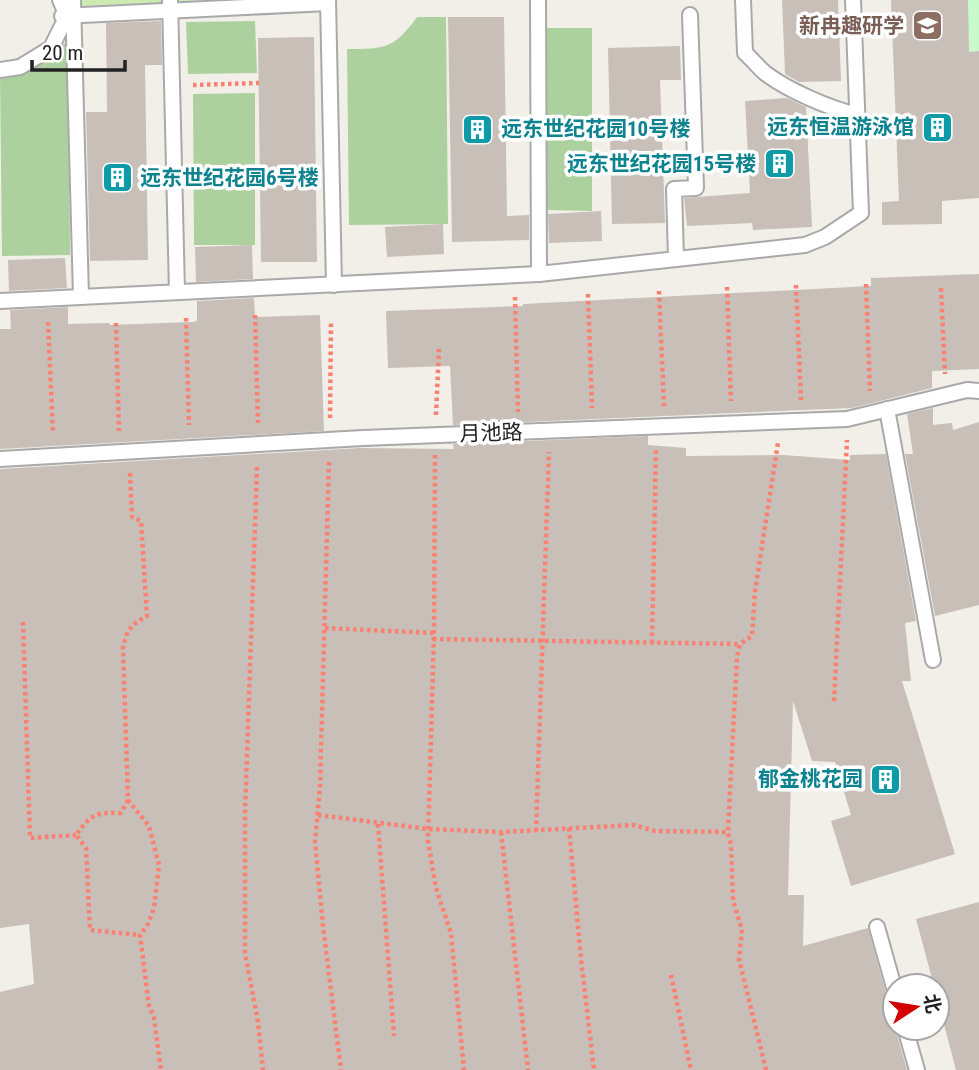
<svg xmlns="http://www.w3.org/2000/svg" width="979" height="1070" font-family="'Roboto Condensed','Noto Sans SC',sans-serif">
<rect width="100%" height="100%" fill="#f2efe9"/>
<polygon fill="#cdebb0" points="75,0 325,0 325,2 75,6"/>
<g fill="#add19e">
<path d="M417,17H446L448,224L349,225L347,49C385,49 394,49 417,17Z"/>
<polygon points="255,21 257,73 188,74 186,22"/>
<polygon points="545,28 592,28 592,211 545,210"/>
<polygon points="68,41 70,255 2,256 0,74 26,70"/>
<polygon points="255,93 255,245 194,245 193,94"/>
</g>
<polygon fill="#c8facc" points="967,0 979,0 979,51 969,52"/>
<g fill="#c7bfb8">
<polygon points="782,0 838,0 841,81 799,82 785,74"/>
<polygon points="891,0 968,0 969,52 979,51 979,198 942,201 942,224 882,225 882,202 899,201"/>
<polygon points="448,17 504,17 507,216 529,215 529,240 452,242"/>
<polygon points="161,21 162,65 145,65 148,260 90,261 86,112 107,112 106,23"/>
<polygon points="314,37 317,262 261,262 258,38"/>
<polygon points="680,46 681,80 660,80 665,223 612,224 608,48"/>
<polygon points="787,98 806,107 812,227 753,230 752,223 687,226 684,198 750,193 745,101"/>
<polygon points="601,211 602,241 549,243 548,214"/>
<polygon points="443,224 444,254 387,257 385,227"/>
<polygon points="252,245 253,279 196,282 195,247"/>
<polygon points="65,258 67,288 9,291 8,260"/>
<polygon points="979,274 979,369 932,371 932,388 852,408 453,425 450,366 388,368 386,311 523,306 523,304 871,286 871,278"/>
<polygon points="254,298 255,317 320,315 324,431 0,449 0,329 11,329 10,310 68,307 68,324 109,323 110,325 192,322 197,321 197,301"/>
<polygon points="933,408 933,425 952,423 953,430 979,422 979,605 935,616 905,454 913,454 907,414"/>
<polygon points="648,436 648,445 686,448 686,456 783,455 850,460 850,455 886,454 916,621 905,623 911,681 902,681 955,854 851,886 831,821 851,815 835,762 812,761 793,701 788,895 804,895 803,946 868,928 886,994 890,999 895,1017 895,1028 907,1070 0,1070 0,992 34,984 29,924 0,928 0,469 360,448 454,449 453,444"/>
<polygon points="979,902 979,1070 956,1070 937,998 937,986 934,986 916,919"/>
</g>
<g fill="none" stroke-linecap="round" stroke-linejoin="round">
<defs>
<g id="lane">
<polyline points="73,0 81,297"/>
<polyline points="170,0 177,292"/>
<polyline points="328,0 334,285"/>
<polyline points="538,0 539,274"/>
<path d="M743,0L745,53C752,59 758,67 765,73C789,91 829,108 857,115"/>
<polyline points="62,16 328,3"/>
<polyline points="0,70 20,67 51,48 67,16 60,0"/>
<polyline points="676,259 674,189 696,188 690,15"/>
<polyline points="0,301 539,274 805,245 825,237 861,213 853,0"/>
<polyline points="887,409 933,660"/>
<polyline points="0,459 363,438 847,419 967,390 979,391"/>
<polyline points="877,927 895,991"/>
<polyline points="905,1028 917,1070"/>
</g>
</defs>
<use href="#lane" stroke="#a9a9a9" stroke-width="18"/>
<g stroke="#fa8072" stroke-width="4.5" stroke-dasharray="3.5 3.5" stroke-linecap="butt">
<polyline points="193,85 259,83"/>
<polyline points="866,284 870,391"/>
<polyline points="796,285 801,400"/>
<polyline points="727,287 731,401"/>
<polyline points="941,288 945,374"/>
<polyline points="659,291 664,406"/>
<polyline points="588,294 592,408"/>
<polyline points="515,297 518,412"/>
<polyline points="255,315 258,423"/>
<polyline points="186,318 189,425"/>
<polyline points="48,322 53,433"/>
<polyline points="116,323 119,431"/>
<polyline points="436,415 439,349"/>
<polyline points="330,418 331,321"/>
<polyline points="435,455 434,633 428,841 436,888 451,933 464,1070"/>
<polyline points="329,462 320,786 315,842 323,926 341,1070"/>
<polyline points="257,467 245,812 245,953 258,1022 263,1070"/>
<path d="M130,473L132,517L141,521L147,616C131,624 126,631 123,648L128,800L149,826L159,865L154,908L148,924L140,935L149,1006L154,1018L161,1070"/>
<polyline points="23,622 30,838 76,835"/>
<polyline points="325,628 434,633"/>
<polyline points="433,639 740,644"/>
<polyline points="652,643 656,448"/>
<polyline points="834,701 847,440"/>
<path d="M128,800L121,813C96,812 91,814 76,835L86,848L90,930L140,935"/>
<polyline points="318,815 428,829 501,832 634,825 655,831 728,832"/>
<polyline points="378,824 394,1036"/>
<polyline points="569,828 581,959 594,1070"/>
<polyline points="536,831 549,452"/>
<polyline points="501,832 528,1070"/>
<polyline points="671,975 691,1070"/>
<polyline points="766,1070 739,959 742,930 733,900 731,845 728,832 737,657 740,644 752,636 755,591 778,443"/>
</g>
<use href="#lane" stroke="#fff" stroke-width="14"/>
</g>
<defs>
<symbol id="school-square" viewBox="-11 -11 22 22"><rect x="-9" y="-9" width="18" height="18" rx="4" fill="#8d6e63" stroke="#fff"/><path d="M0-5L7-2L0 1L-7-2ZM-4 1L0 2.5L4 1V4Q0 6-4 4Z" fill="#fff"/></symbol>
<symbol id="building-square" viewBox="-11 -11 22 22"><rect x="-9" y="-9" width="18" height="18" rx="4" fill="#0f9aa8" stroke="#fff"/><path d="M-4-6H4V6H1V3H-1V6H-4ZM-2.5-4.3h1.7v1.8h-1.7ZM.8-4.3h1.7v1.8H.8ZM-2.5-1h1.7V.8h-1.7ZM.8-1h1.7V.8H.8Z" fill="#fff"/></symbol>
</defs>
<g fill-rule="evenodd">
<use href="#school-square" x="910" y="8" width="35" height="35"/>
<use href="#building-square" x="920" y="110" width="35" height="35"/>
<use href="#building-square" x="460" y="112" width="35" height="35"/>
<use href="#building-square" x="762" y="146" width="35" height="35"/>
<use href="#building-square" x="100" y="160" width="35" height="35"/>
<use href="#building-square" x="868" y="762" width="35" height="35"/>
</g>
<g text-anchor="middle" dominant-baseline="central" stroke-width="7" stroke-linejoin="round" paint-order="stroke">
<g font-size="21" font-weight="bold" fill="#785e54" stroke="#fff" text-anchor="end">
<text x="904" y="26">新冉趣研学</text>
</g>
<g font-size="21" font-weight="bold" fill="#0d838f" stroke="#fff" text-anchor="end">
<text x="914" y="127">远东恒温游泳馆</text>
<text x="501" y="129" text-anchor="start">远东世纪花园10号楼</text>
<text x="756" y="164">远东世纪花园15号楼</text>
<text x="140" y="178" text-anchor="start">远东世纪花园6号楼</text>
<text x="863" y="779">郁金桃花园</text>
</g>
<g font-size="21" fill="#222" stroke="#fff">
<text transform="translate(491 433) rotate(-2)">月池路</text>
</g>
</g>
<g transform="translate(916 1007) rotate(78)"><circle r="33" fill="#ffffff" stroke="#a7a7a7" stroke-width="2"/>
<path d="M0-5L12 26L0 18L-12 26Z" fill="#d40000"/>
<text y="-10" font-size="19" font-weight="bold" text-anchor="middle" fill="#222222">北</text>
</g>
<path d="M32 60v10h93v-10" fill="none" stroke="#222222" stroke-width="3.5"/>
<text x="42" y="60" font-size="21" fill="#222222" stroke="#ffffff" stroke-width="5" paint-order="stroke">20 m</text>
</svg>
